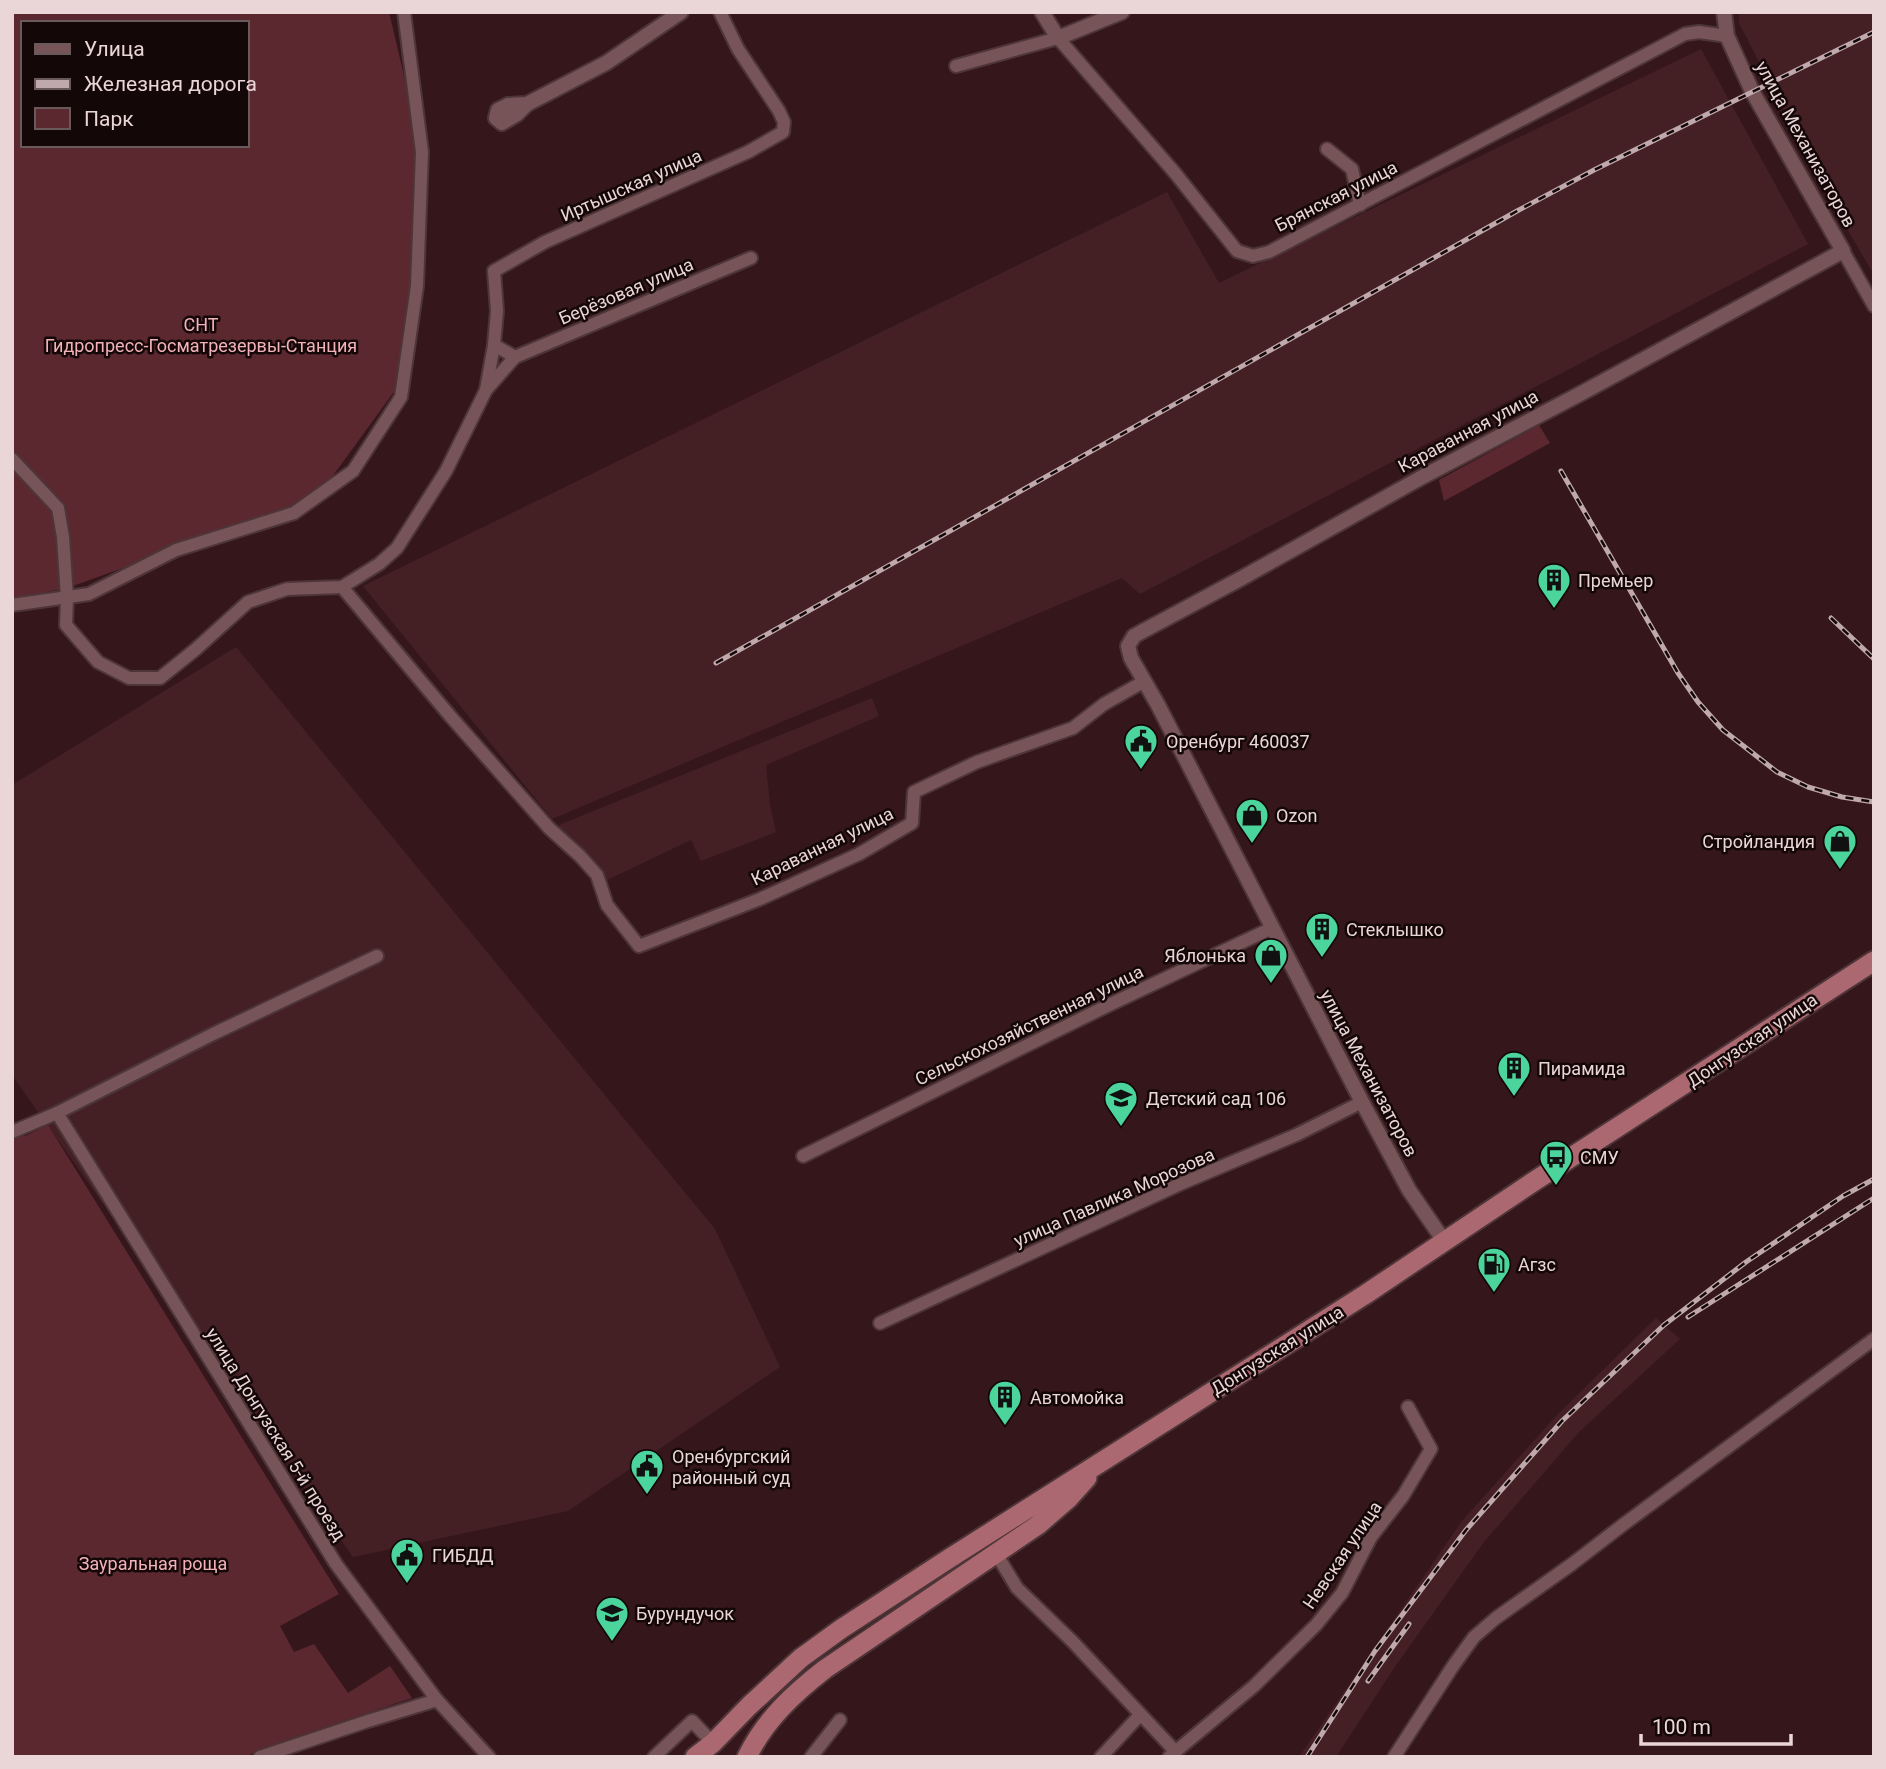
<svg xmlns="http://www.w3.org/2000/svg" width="1886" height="1769" font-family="Roboto,sans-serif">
<rect width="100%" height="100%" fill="#35171b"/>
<g fill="#442025">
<polygon points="1739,12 1874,12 1874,275 1831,201 1739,23"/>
<polygon points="1701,49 1808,244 1140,594 1122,578 552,819 363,586 1167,192 1219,283"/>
<polygon points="236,647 715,1229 780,1367 568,1511 353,1557 12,1075 12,785"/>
<polygon points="872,698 879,716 766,765 770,805 776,832 701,861 691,840 607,880 554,827"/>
<polygon points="1656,1318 1680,1339 1579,1432 1484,1542 1394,1668 1336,1757 1299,1757 1462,1521 1556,1416"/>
</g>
<g fill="#5b2830" fill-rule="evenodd">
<path d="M12,12H389L422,152L404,378L316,499L67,588L12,599ZM23,23H247V145H23Z"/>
<polygon points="1539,425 1550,443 1444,501 1439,480"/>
<polygon points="12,1118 25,1136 48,1125 339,1594 280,1626 294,1652 314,1644 348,1693 390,1666 412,1698 260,1749 246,1757 12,1757"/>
</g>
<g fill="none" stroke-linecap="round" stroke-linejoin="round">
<defs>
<g id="minor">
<polyline points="956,66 1058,38 1175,173 1237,251 1253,256 1269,252 1685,34 1699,32 1727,36"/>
<polyline points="1327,149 1352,169 1360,205"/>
<polyline points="1843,251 1874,306"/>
<polyline points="515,357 494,345 497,311 494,271 545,242 748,152 783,132 784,122 779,111 738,49 720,12"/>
<polyline points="486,390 515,357 751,258"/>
<polyline points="12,459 58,508 63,537 67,597 66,625 98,662 129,678 160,678 196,649 248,602 287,589 342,587 379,564 397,548 446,471 486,390 494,345"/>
<polyline points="342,587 451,717 549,828 580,856 597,875 607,905 639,946 760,899 859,854 912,823 914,792 977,762 1073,728 1104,704 1143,682"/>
<polyline points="12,605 89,594 176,550 294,513 353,471 401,397 417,286 422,152 404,12"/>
<polyline points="57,1113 336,1564 437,1700 489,1757"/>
<polyline points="12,1132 57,1113 213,1034 377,956"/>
<polyline points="803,1156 1111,1004 1272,928"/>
<polyline points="880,1323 1178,1185 1296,1135 1362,1102"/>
<polyline points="997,1555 1017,1588 1073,1642 1175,1751"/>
<polyline points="260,1757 368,1721 437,1700"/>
<polyline points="654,1757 692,1721 713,1743"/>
<polyline points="811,1757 840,1720"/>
<polyline points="1101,1757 1140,1715"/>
<polyline points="1169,1757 1254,1686 1316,1625 1342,1593 1371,1537 1403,1496 1431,1449 1408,1407"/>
<polyline points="1394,1757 1453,1666 1474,1637 1496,1618 1572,1564 1624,1524 1874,1339"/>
</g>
<g id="tertiary">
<polyline points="1042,12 1058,38 1122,12"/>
<polyline points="527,104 508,105 498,110 496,118 502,123 517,114 527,104 606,63 681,12"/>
<polyline points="1444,1241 1409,1190 1362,1102 1158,705 1131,658 1128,646 1134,636 1143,631 1240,579 1424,476 1578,395 1843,251 1752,91 1727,36 1724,12"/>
</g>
<g id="trunk">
<polyline points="695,1757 713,1743 749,1706 801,1658 841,1629 950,1558 1366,1294 1533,1182 1874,961"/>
<path d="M747,1757C765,1720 793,1694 825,1669L1038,1525L1069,1498L1087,1478"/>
</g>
</defs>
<use href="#minor" stroke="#4d3538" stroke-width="16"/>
<use href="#tertiary" stroke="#4d3538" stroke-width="18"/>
<use href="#trunk" stroke="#4d3538" stroke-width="23"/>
<use href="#minor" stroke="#775457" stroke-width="12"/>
<use href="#tertiary" stroke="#775457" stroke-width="14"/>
<use href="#trunk" stroke="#ac6870" stroke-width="19"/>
<defs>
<g id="rail">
<polyline points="1561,471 1678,673 1698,702 1723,730 1777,772 1808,787 1842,797 1874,802"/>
<polyline points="1831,618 1874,659"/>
<polyline points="716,663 1517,211 1594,170 1874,32"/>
<polyline points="1688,1317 1874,1198"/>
<polyline points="1368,1681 1409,1624"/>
<polyline points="1307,1757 1375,1651 1466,1530 1562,1421 1664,1325 1746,1262 1843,1196 1874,1179"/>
</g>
</defs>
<use href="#rail" stroke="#c0a9ac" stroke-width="5"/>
<use href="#rail" stroke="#140708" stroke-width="2.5" stroke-dasharray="8" stroke-linecap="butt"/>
</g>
<defs>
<symbol id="building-pin" viewBox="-11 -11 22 30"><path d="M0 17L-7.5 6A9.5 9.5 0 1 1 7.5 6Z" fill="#4bd49b" stroke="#140708"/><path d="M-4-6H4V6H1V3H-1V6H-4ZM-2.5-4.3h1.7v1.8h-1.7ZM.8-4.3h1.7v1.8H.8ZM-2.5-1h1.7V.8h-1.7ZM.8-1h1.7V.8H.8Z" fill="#111"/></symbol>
<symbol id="civic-pin" viewBox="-11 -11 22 30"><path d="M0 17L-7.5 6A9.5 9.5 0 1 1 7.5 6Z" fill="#4bd49b" stroke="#140708"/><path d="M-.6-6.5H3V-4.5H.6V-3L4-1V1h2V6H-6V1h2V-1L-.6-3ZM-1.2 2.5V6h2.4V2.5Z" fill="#111"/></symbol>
<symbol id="shop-pin" viewBox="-11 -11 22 30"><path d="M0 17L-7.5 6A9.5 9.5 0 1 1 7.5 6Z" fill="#4bd49b" stroke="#140708"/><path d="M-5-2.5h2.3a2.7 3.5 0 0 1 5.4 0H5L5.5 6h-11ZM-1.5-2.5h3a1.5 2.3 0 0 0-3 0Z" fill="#111"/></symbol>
<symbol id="school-pin" viewBox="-11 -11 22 30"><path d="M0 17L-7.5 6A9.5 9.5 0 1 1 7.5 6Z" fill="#4bd49b" stroke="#140708"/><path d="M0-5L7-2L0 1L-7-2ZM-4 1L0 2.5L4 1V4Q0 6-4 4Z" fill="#111"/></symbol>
<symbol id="bus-pin" viewBox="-11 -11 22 30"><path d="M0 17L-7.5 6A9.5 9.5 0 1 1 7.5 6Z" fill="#4bd49b" stroke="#140708"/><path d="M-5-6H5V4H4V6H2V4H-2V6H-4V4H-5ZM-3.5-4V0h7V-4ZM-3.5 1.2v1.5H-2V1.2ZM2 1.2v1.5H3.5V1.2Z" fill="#111"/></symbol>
<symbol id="fuel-pin" viewBox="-11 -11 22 30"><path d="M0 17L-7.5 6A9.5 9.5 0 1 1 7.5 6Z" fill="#4bd49b" stroke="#140708"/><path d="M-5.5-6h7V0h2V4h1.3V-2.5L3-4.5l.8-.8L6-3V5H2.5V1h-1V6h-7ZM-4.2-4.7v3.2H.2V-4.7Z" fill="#111"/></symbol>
</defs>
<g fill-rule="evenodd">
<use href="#building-pin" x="1535" y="561" width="38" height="52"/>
<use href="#civic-pin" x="1122" y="722" width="38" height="52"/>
<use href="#shop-pin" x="1233" y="796" width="38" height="52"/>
<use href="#shop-pin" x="1821" y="822" width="38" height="52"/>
<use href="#building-pin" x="1303" y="910" width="38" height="52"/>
<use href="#shop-pin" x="1252" y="936" width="38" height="52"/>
<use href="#building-pin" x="1495" y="1049" width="38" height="52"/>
<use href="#school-pin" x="1102" y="1079" width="38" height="52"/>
<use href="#bus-pin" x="1537" y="1138" width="38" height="52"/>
<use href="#fuel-pin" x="1475" y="1245" width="38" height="52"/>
<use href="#building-pin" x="986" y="1378" width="38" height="52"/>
<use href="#civic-pin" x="628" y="1447" width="38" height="52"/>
<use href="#civic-pin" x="388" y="1536" width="38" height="52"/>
<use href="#school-pin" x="593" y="1594" width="38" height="52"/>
</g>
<g text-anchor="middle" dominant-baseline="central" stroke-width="5" stroke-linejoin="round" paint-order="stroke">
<g font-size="18" fill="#ead5d7" stroke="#140708">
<text transform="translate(1806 144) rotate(61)">улица Механизаторов</text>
<text transform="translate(631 185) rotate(-24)">Иртышская улица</text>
<text transform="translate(1336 196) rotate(-27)">Брянская улица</text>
<text transform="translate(626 291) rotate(-23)">Берёзовая улица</text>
<text transform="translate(1468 431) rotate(-28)">Караванная улица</text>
<text transform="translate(822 846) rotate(-26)">Караванная улица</text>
<text transform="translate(1029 1025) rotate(-26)">Сельскохозяйственная улица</text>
<text transform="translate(1752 1040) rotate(-34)">Донгузская улица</text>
<text transform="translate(1369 1073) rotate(62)">улица Механизаторов</text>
<text transform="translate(1114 1197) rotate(-24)">улица Павлика Морозова</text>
<text transform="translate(1277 1350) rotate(-32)">Донгузская улица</text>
<text transform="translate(276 1434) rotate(58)">улица Донгузская 5-й проезд</text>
<text transform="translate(1342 1555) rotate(-56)">Невская улица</text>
</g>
<g font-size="18" fill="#f3b1b8" stroke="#140708">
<text x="201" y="324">СНТ<tspan x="201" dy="21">Гидропресс-Госматрезервы-Станция</tspan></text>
<text x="153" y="1563">Зауральная роща</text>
</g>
<g font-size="18" fill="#ead5d7" stroke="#140708" text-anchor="start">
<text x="1578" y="580">Премьер</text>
<text x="1166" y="741">Оренбург 460037</text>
<text x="1276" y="815">Ozon</text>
<text x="1815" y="841" text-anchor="end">Стройландия</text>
<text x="1346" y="929">Стеклышко</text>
<text x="1246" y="955" text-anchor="end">Яблонька</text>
<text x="1538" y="1068">Пирамида</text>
<text x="1146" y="1098">Детский сад 106</text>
<text x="1580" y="1157">СМУ</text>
<text x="1518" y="1264">Агзс</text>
<text x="1030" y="1397">Автомойка</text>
<text x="672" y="1456">Оренбургский<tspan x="672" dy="21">районный суд</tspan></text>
<text x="432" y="1555">ГИБДД</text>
<text x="636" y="1613">Бурундучок</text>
</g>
</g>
<rect width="1886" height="1769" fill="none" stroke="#ead5d7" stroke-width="28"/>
<rect x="21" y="21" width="228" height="126" fill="#140708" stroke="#6a595b" stroke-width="2"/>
<rect x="35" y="44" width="35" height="10" fill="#775457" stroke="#6a595b" stroke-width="2"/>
<text x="84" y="56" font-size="21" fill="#ead5d7">Улица</text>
<rect x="35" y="79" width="35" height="10" fill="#c0a9ac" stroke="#6a595b" stroke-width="2"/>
<text x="84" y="91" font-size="21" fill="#ead5d7">Железная дорога</text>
<rect x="35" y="108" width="35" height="21" fill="#5b2830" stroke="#6a595b" stroke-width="2"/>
<text x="84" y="126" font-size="21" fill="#ead5d7">Парк</text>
<path d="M1641 1734v10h150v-10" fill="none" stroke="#ead5d7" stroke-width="3.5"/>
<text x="1652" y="1734" font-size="21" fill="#ead5d7" stroke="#140708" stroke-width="5" paint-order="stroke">100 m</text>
</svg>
